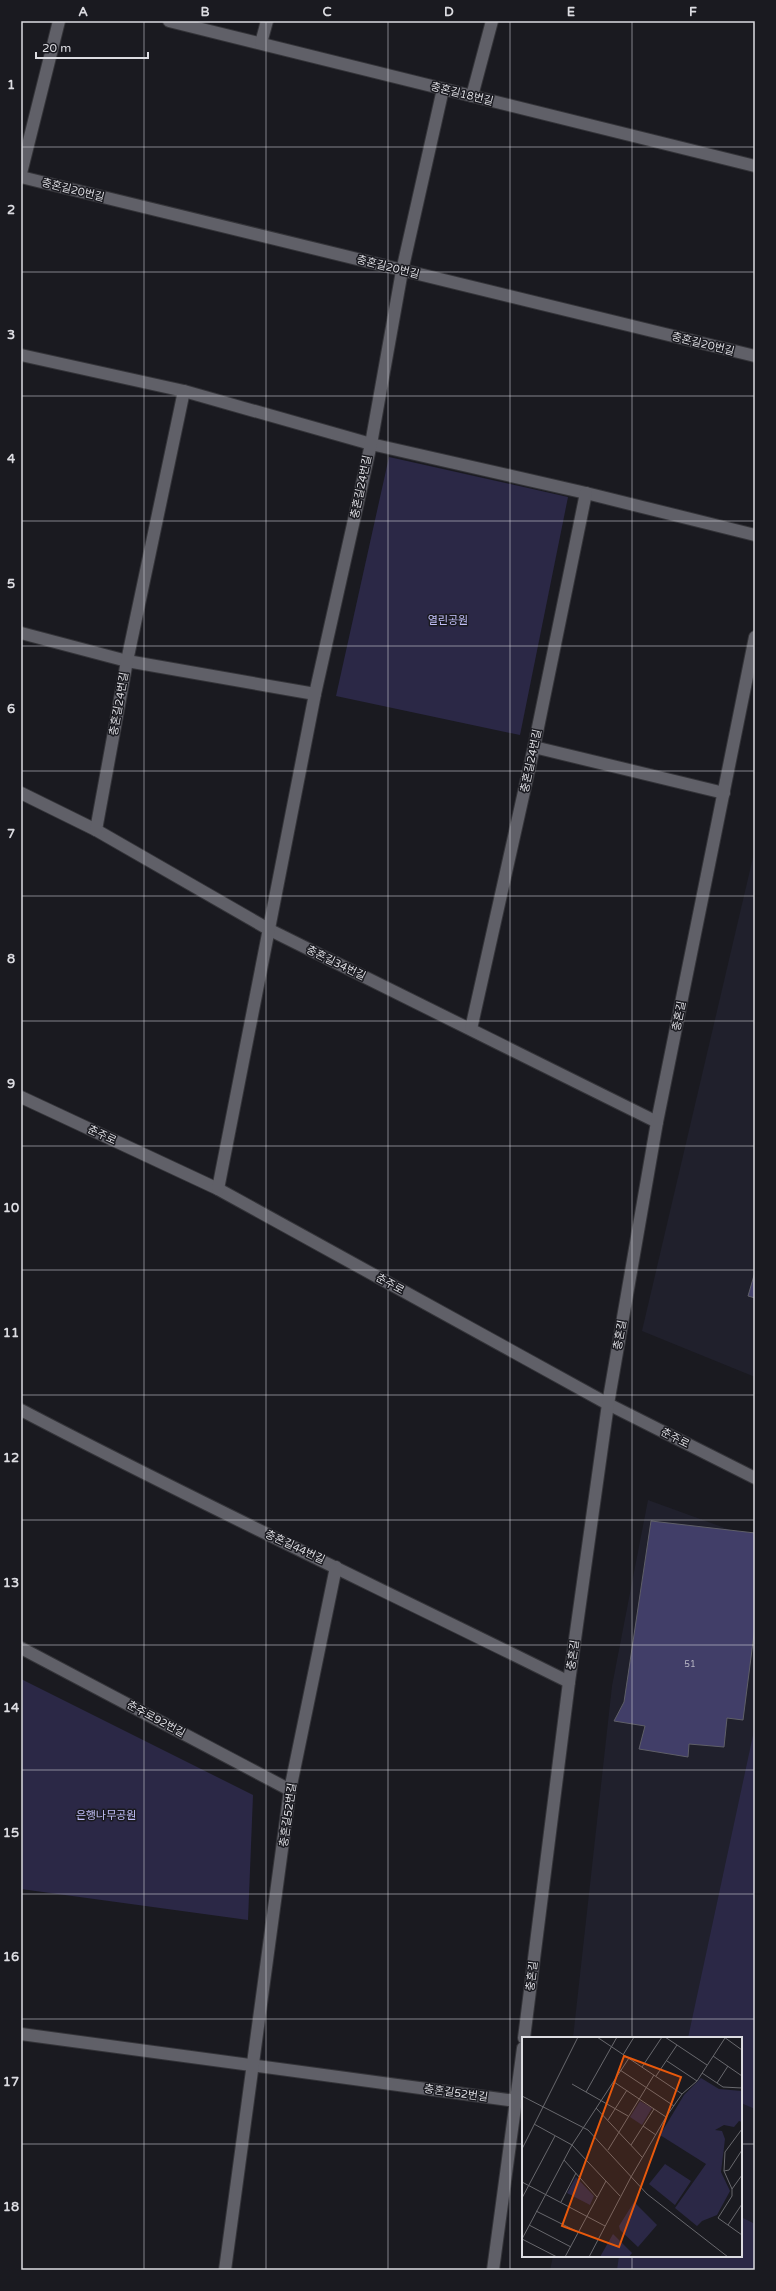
<svg xmlns="http://www.w3.org/2000/svg" width="776" height="2291" font-family="'Varela Round','Noto Sans KR',sans-serif">
	<style>
		.built { fill: #20202c }
		.green { fill: #2b2846 }
		.building { fill: #413e68; stroke: #5f5f68 }
		.lines { fill: none; stroke-linecap: round; stroke-linejoin: round }
		.minor-casing { stroke: #343439; stroke-width: 14 }
		.minor { stroke: #606068; stroke-width: 12 }
		.grid { fill: none; stroke: #dcdce1; stroke-width: 1; stroke-opacity: 0.55 }
		.labels { text-anchor: middle; dominant-baseline: central; stroke-width: 3; stroke-linejoin: round; paint-order: stroke }
		.number-label { font-size: 9px; fill: #b5b4c3 }
		.street-label { font-size: 11px; fill: #dcdce1; stroke: #1a1a20 }
		.park-label { font-size: 11px; fill: #c3c1fa; stroke: #1a1a20 }
		.inset-road { fill: none; stroke: #68686d; stroke-width: 1 }
		.view { fill: #e8590c; fill-opacity: 0.15; stroke: #e8590c; stroke-width: 2 }
		.inset-edge { fill: none; stroke: #dcdce1; stroke-width: 2 }
		.neatline { fill: none; stroke: #dcdce1; stroke-width: 1.5 }
		.grid-label { font-size: 13px; text-anchor: middle; font-weight: bold; fill: #dcdce1 }
	</style>
	<rect width="100%" height="100%" fill="#1a1a20"/>
	<g class="built">
		<path d="M755 849V1377L642 1331Z"/>
		<path d="M648 1500 755 1539V2270H550L553 2256H741V2038H573L612 1686Z"/>
	</g>
	<g class="green">
		<path d="M389 457 568 497 520 735 336 696Z"/>
		<path d="M21 1679 253 1795 248 1920 21 1889Z"/>
		<path d="M755 1726V2109L741 2103V2038H688Z"/>
		<path d="M741 2217 755 2224V2270H617L619 2256H741Z"/>
	</g>
	<g class="building">
		<path d="M755 1272V1298L748 1296Z"/>
		<path d="M651 1521 755 1533V1626L743 1720 727 1718 724 1747 689 1744 688 1757 639 1749 645 1726 614 1721 624 1702Z"/>
	</g>
	<g class="lines">
		<g class="minor-casing">
			<g id="minor">
				<path d="M169 21 755 166"/>
				<path d="M261 43 267 21"/>
				<path d="M472 96 492 21"/>
				<path d="M21 173 59 21"/>
				<path d="M21 177 755 356"/>
				<path d="M21 355 184 391 371 444 586 493 755 535"/>
				<path d="M21 633 127 661 315 694"/>
				<path d="M534 747 724 793"/>
				<path d="M21 793 96 830 270 930 657 1122"/>
				<path d="M96 830 127 661 184 391"/>
				<path d="M471 1029 534 747 586 493"/>
				<path d="M21 1097 218 1189 608 1404 755 1478"/>
				<path d="M218 1189 315 694 371 444 402 271 443 89"/>
				<path d="M21 1410C202 1505 386 1591 569 1682"/>
				<path d="M21 1648 290 1790"/>
				<path d="M21 2034 516 2101"/>
				<path d="M524 2038 569 1682 608 1404 657 1122 755 637"/>
				<path d="M225 2270 290 1790 336 1567"/>
				<path d="M493 2270 523 2048"/>
			</g>
		</g>
		<use href="#minor" class="minor"/>
	</g>
	<path class="grid" d="M144 21V2270M266 21V2270M388 21V2270M510 21V2270M632 21V2038M21 147H755M21 272H755M21 396H755M21 521H755M21 646H755M21 771H755M21 896H755M21 1021H755M21 1146H755M21 1270H755M21 1395H755M21 1520H755M21 1645H755M21 1770H755M21 1894H755M21 2019H755M21 2144H523M741 2144H755M632 2256V2270"/>
	<g class="labels">
		<g class="number-label">
			<text x="690" y="1664">51</text>
		</g>
		<g class="street-label">
			<text transform="translate(462 94) rotate(14)">충혼길18번길</text>
			<text transform="translate(73 190) rotate(14)">충혼길20번길</text>
			<text transform="translate(388 267) rotate(14)">충혼길20번길</text>
			<text transform="translate(703 344) rotate(14)">충혼길20번길</text>
			<text transform="translate(361 487) rotate(-78)">충혼길24번길</text>
			<text transform="translate(119 704) rotate(-80)">충혼길24번길</text>
			<text transform="translate(531 761) rotate(-78)">충혼길24번길</text>
			<text transform="translate(336 963) rotate(26)">충혼길34번길</text>
			<text transform="translate(679 1016) rotate(-79)">충혼길</text>
			<text transform="translate(102 1135) rotate(25)">춘주로</text>
			<text transform="translate(390 1284) rotate(29)">춘주로</text>
			<text transform="translate(620 1335) rotate(-80)">충혼길</text>
			<text transform="translate(675 1438) rotate(27)">춘주로</text>
			<text transform="translate(295 1547) rotate(25)">충혼길44번길</text>
			<text transform="translate(573 1655) rotate(-82)">충혼길</text>
			<text transform="translate(156 1719) rotate(28)">춘주로92번길</text>
			<text transform="translate(288 1815) rotate(-82)">충혼길52번길</text>
			<text transform="translate(532 1976) rotate(-83)">충혼길</text>
			<text transform="translate(456 2093) rotate(8)">충혼길52번길</text>
		</g>
		<g class="park-label">
			<text x="448" y="620">열린공원</text>
			<text x="106" y="1815">은행나무공원</text>
		</g>
	</g>
	<g transform="translate(522 2037)">
		<rect width="220" height="220" fill="#1a1a20"/>
		<path d="M179 41 197 52 220 54V85L217 84 212 90 202 88 193 93 200 94 203 102 199 135 208 154 195 178 180 184 175 189 153 171 184 127 138 98 162 58ZM118 64 130 71 120 88 108 80ZM143 127 169 144 153 168 127 147ZM54 140 72 159 68 168 45 156ZM112 165 135 188 116 210 98 193 97 189ZM91 197 110 216 107 220H78Z" fill="#2b2846"/>
		<path class="inset-road" d="M75 0 160 57M143 0 185 28M202 0 220 13M101 18 112 0M191 19 220 39M145 24 175 44M120 30 140 0M98 33 152 69M180 36 201 50 220 51M134 39 155 8M92 45 144 80M195 46 206 29M50 47 106 79M64 55 95 0M0 59 66 93 125 157 206 220M74 71 120 120M86 83 105 53M12 87 50 108 98 159M121 89 134 98M220 92 203 115 202 134 210 152V159L196 181 220 198M109 108 132 72M0 112 56 0M86 113 132 38M42 123 75 160M202 134 207 133 220 113M0 145 83 189M210 152 220 138M0 161 33 99M39 165 54 136M14 174 56 195M7 188 49 210M206 188 220 167M35 220 0 202 50 108 107 21M43 220 84 144M67 220 109 140 144 80 160 57 175 44 203 1"/>
		<path class="view" d="M102 19 159 40 97 210 40 189Z"/>
		<rect width="220" height="220" class="inset-edge"/>
	</g>
	<rect width="776" height="2291" fill="none" stroke="#1a1a20" stroke-width="44"/>
	<path d="M36 52v6h112v-6" fill="none" stroke="#dcdce1" stroke-width="2"/>
	<text x="42" y="52" font-size="12" fill="#dcdce1" stroke="#1a1a20" stroke-width="3" paint-order="stroke">20 m</text>
	<rect x="22" y="22" width="732" height="2247" class="neatline"/>
	<g class="grid-label">
		<text x="83" y="16">A</text>
		<text x="205" y="16">B</text>
		<text x="327" y="16">C</text>
		<text x="449" y="16">D</text>
		<text x="571" y="16">E</text>
		<text x="693" y="16">F</text>
		<text x="11" y="89">1</text>
		<text x="11" y="214">2</text>
		<text x="11" y="339">3</text>
		<text x="11" y="463">4</text>
		<text x="11" y="588">5</text>
		<text x="11" y="713">6</text>
		<text x="11" y="838">7</text>
		<text x="11" y="963">8</text>
		<text x="11" y="1088">9</text>
		<text x="11" y="1212">10</text>
		<text x="11" y="1337">11</text>
		<text x="11" y="1462">12</text>
		<text x="11" y="1587">13</text>
		<text x="11" y="1712">14</text>
		<text x="11" y="1837">15</text>
		<text x="11" y="1961">16</text>
		<text x="11" y="2086">17</text>
		<text x="11" y="2211">18</text>
	</g>
</svg>
